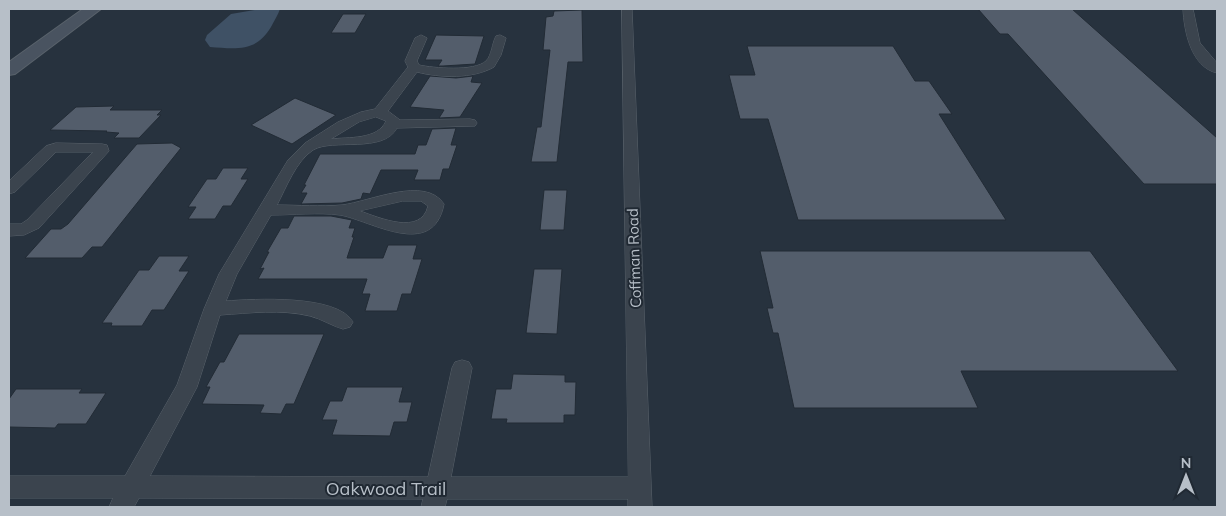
<svg xmlns="http://www.w3.org/2000/svg" width="1226" height="516" font-family="Mulish,sans-serif">
	<style>
		.water { fill: #3f5165 }
		.building { fill: #535d6b; stroke: #222b35 }
		.lines { fill: none; stroke-linecap: round; stroke-linejoin: round }
		.street-casing { stroke: #59626b; stroke-width: 1 }
		.secondary-casing { stroke: #59626b; stroke-width: 2 }
		.street { fill: #3b444e; fill-rule: evenodd }
		.secondary { fill: #495360; fill-rule: evenodd }
		.labels { text-anchor: middle; dominant-baseline: central; stroke-width: 4; stroke-linejoin: round; paint-order: stroke }
		.street-label { font-size: 15px; fill: #b7bfc8; stroke: #202933 }
		.near-street-label { font-size: 18px; fill: #b7bfc8; stroke: #202933 }
	</style>
	<rect width="100%" height="100%" fill="#27323e"/>
	<path class="water" d="M261 9H280C278 15 274 21 271 27 256 52 237 49 210 47L205 40 207 35 231 14Z"/>
	<g class="building">
		<path d="M978 9H1072L1217 138V184H1144L1008 34H1000Z"/>
		<path d="M582 10 583 62H568L557 162H531L537 127H541L550 50H543L546 17 553 16 554 11Z"/>
		<path d="M343 14H366L355 33H331Z"/>
		<path d="M436 35 484 36 475 64 443 66H438L442 60H425Z"/>
		<path d="M747 46H893L915 81H929L952 114H939L1006 220H798L768 119H740L729 75H755Z"/>
		<path d="M430 76 456 78 473 76 471 82 482 83 460 117 439 118 444 110 410 107Z"/>
		<path d="M295 98 336 115 292 144 251 125Z"/>
		<path d="M114 106 110 110H162L157 115H161L139 138H114L119 133 106 132 107 131 50 130 76 107Z"/>
		<path d="M456 128 451 145H457L449 169H443L440 180H414L418 170H381L370 194 363 193 361 199 342 203 301 204 307 193H301L306 185H304L320 154H415L418 145H426L432 129Z"/>
		<path d="M172 143 181 148 102 247H92L82 258H25L51 229H61L68 224 137 144Z"/>
		<path d="M223 168H248L241 179H248L231 206H223L215 219H188L196 207H188L207 179H216Z"/>
		<path d="M544 190H567L564 230H540Z"/>
		<path d="M294 216H331L352 220 349 228H355L352 237H354L347 258H383L388 245H417L413 259H422L411 294H402L397 311H365L370 294H362L367 279H258L264 268 260 269 269 252H267L281 228H288Z"/>
		<path d="M760 251H1090L1178 371H961L978 408H794L778 333H773L767 308H773Z"/>
		<path d="M159 256H189L179 271H189L164 310H152L142 326H111L112 323H102L139 270H149Z"/>
		<path d="M534 269H562L557 334 526 333Z"/>
		<path d="M239 334H324L294 404H286L281 414 260 413 264 405 202 404 210 387H206L220 362H224Z"/>
		<path d="M513 374 565 375V382H576L575 415H564V423H506L507 419H491L496 389H511Z"/>
		<path d="M347 387H403L399 402H412L407 422H394L390 436 332 435 337 420H322L330 401H342Z"/>
		<path d="M16 389H82L79 393H106L86 424H58L55 428 9 427V399Z"/>
	</g>
	<g class="lines">
		<g class="street-casing">
			<g id="street">
				<path d="M622 9H632L652 507H628V499H447L445 507H421L423 499 139 498 134 507H109L113 498H9V476H125L177 385 204 309 219 274 288 160 305 143 338 122 361 112 375 109 408 67 405 61 415 38 421 35 427 38 417 61 419 65C433 68 474 72 486 61 492 55 492 43 496 36L500 35 506 38 501 55 494 67C473 79 440 78 417 72L388 111 400 120 470 119 475 120 477 123 475 126 397 128C383 154 333 138 313 150 296 161 286 188 277 205 298 205 321 207 342 205 369 202 425 175 444 204 433 261 370 220 340 215 318 212 293 215 271 215L237 274 226 301C254 299 337 294 353 322L350 327 343 329C332 326 322 319 310 316 281 309 250 313 220 315L197 387 150 476 428 477 452 368 455 362 462 360 469 362 472 368 451 477H628ZM376 117 386 121C378 140 348 137 331 139L359 122ZM403 201H421L428 206C421 236 380 218 360 211Z"/>
				<path d="M1183 9H1193L1200 43 1217 63V73C1191 67 1184 31 1183 9Z"/>
				<path d="M56 143 102 144 107 145 109 151 39 228 24 235 9 236V224H21L27 220 93 152H56L15 192 9 194V181L46 146Z"/>
			</g>
		</g>
		<g class="secondary-casing">
			<path id="secondary" d="M83 9H101L15 74 9 75V62Z"/>
		</g>
		<use href="#street" class="street"/>
		<use href="#secondary" class="secondary"/>
	</g>
	<g class="labels">
		<g class="street-label">
			<text transform="translate(634 258) rotate(-92)">Coffman Road</text>
		</g>
		<g class="near-street-label">
			<text x="386" y="488">Oakwood Trail</text>
		</g>
	</g>
	<rect width="1226" height="516" fill="none" stroke="#b7bfc8" stroke-width="20"/>
	<g transform="translate(1186 476)" stroke="#202933" stroke-width="4" paint-order="stroke">
	<path d="M0-4L9 19L0 12L-9 19Z" fill="#b7bfc8"/>
	<text y="-8" font-size="14" font-weight="bold" text-anchor="middle" fill="#b7bfc8">N</text>
	</g>
</svg>
